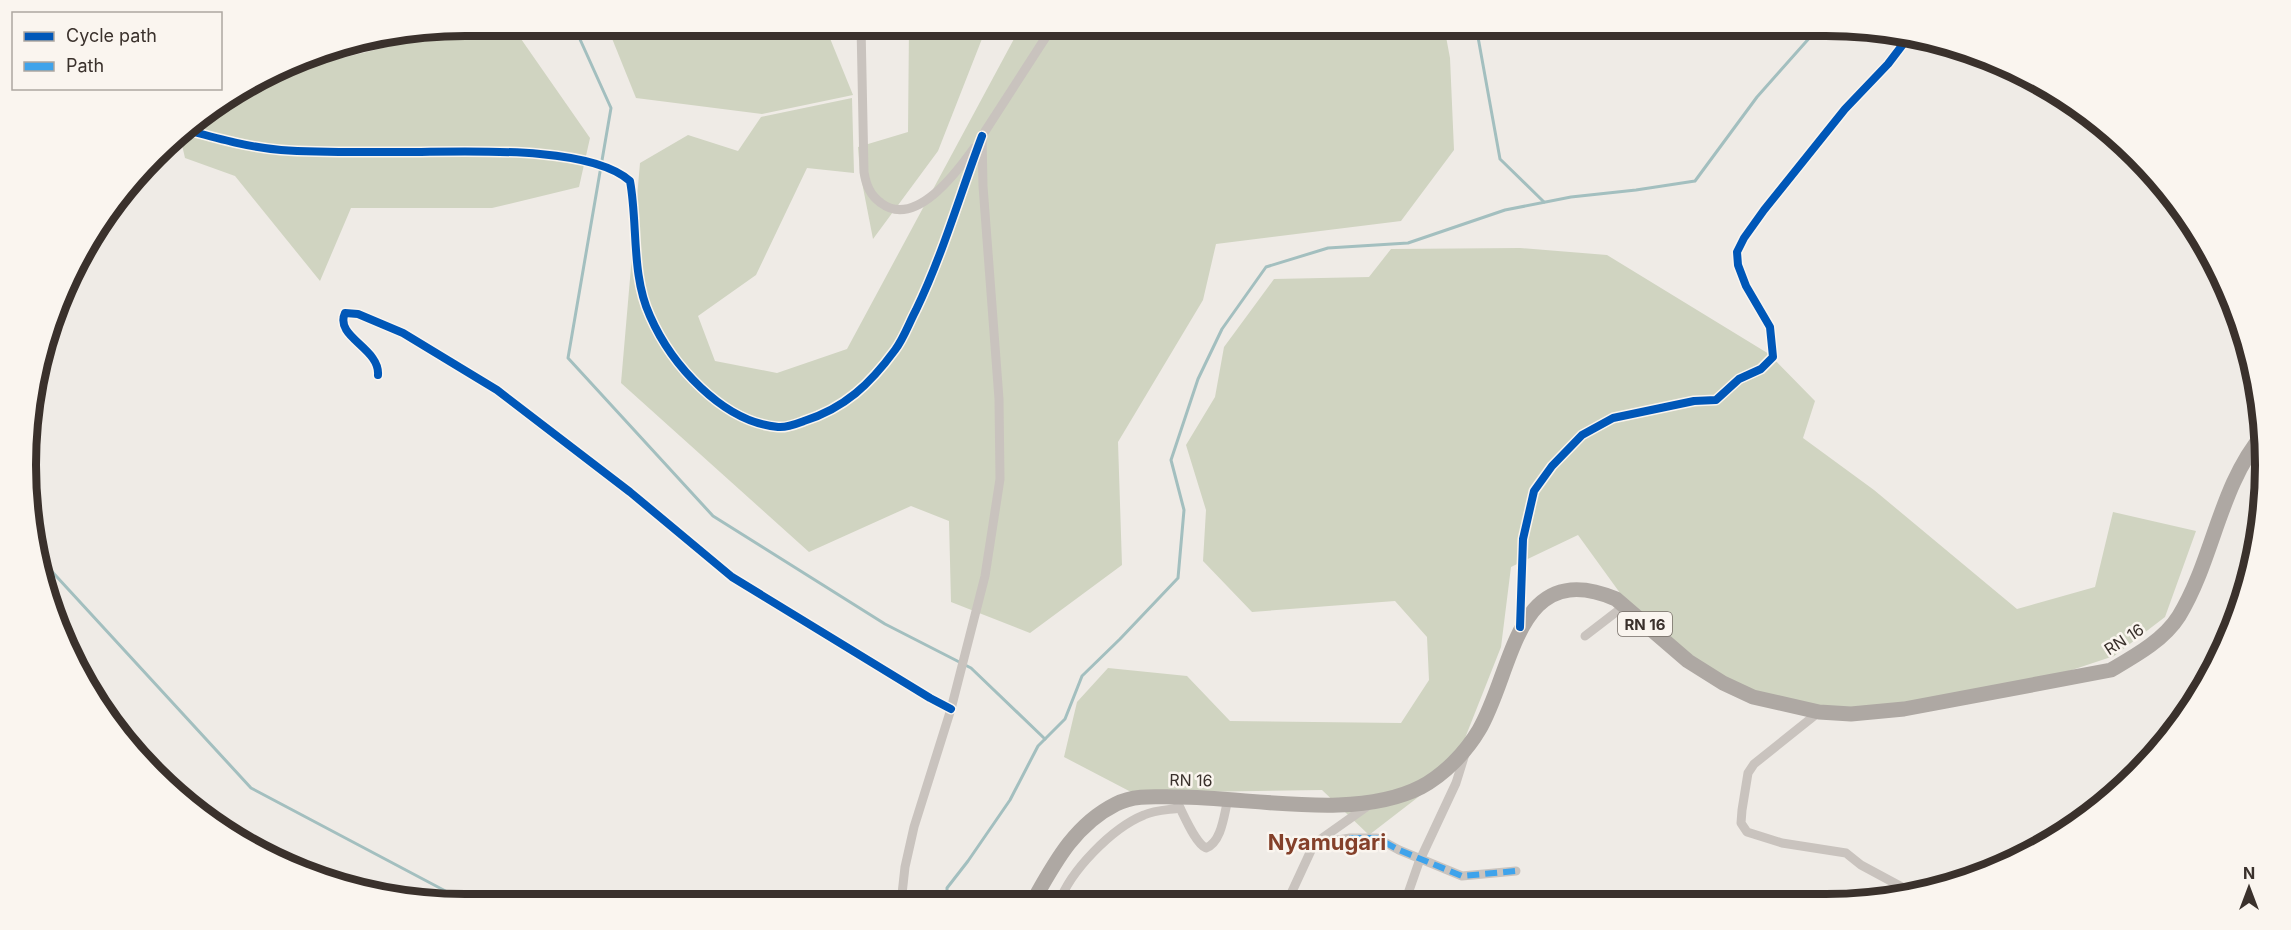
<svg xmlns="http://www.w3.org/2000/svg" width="2291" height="930" font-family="Inter,sans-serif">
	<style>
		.green { fill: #d0d4c1 }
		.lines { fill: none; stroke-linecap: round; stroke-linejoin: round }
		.stream { stroke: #a3bfbf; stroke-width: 3 }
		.minor { stroke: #c9c3be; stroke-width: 9 }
		.primary { stroke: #aea8a3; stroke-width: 15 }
		.quiet { stroke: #3fa3eb; stroke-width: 6; stroke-dasharray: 12 6; stroke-linecap: butt }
		.cycleway-casing { stroke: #faf5ef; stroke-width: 11 }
		.cycleway { stroke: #0057b8; stroke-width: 8 }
		.labels { text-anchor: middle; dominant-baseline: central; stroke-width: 5; stroke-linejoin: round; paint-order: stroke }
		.shield { fill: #faf5ef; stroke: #746c66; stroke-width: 1.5 }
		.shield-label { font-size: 15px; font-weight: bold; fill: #3a312c }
		.street-label { font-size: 16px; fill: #3a312c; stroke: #faf5ef }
		.district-label { font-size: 22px; font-weight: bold; fill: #84402a; stroke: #faf5ef }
		.rim { fill: none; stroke: #3a312c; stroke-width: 8 }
	</style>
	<rect width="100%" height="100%" fill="#efebe6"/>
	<g class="green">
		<path d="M472 26H512L590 138 579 187 492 208H351L320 281 235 176 185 158 179 132 246 84 292 63 330 61Z"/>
		<path d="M607 26H825L853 95 762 114 636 98Z"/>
		<path d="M909 26H987L938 151 873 239 860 172 858 147 908 132Z"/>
		<path d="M1021 26H1444L1450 58 1454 150 1401 221 1216 244 1203 300 1118 442 1122 565 1030 633 951 602 949 521 911 506 809 552 621 383 640 163 688 135 738 151 761 117 852 98 854 173 807 168 756 275 698 316 715 361 777 373 847 349Z"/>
		<path d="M1520 248 1607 255 1769 354 1815 401 1803 438 1874 490 2017 609 2095 587 2113 512 2196 531 2165 617 2114 656 1991 697 1843 716 1732 695 1654 640 1578 535 1511 567 1501 647 1452 771 1369 835 1322 790 1133 793 1064 757 1077 702 1108 668 1187 676 1230 721 1401 723 1429 680 1427 637 1395 601 1252 612 1203 561 1206 510 1186 445 1215 397 1224 347 1274 279 1369 277 1391 249Z"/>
	</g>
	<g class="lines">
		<g class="stream">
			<path d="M574 26 611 108 568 358 713 516 885 624 971 668 1045 739"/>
			<path d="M1476 26 1500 159 1544 202"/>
			<path d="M34 552 251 788 470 904"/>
			<path d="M947 903V888L968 861 1010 800 1038 746 1065 719 1082 676 1120 639 1178 578 1184 510 1171 460 1198 379 1222 329 1266 267 1328 248 1408 243 1505 210 1571 197 1636 190 1695 181 1757 97 1820 26"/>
		</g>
		<g class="minor">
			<path d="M861 26 864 172C866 185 870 195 881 203 915 229 957 172 974 148"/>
			<path d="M183 129C216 138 247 147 281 150 322 153 363 152 404 152 459 152 589 144 630 181 638 224 631 275 650 316 671 364 722 422 778 427 787 428 796 424 804 421 845 408 870 384 895 350 904 338 909 323 916 310 943 254 960 194 982 136"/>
			<path d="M378 375C380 348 334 337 345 313L358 314 403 333 497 390 630 492 732 577 930 698 951 709"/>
			<path d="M1520 627 1523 539 1534 491 1552 466 1582 435 1613 418 1694 401 1716 400 1739 379 1761 369 1773 357 1770 327 1746 286 1738 265 1737 252 1744 238 1764 210 1845 109 1888 64 1907 39"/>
			<path d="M1585 636 1624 606"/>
			<path d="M1819 712 1754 764 1748 773 1742 810 1741 823 1747 832 1782 843 1846 853 1861 865 1913 893"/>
			<path d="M1178 804C1184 815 1195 843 1206 848 1222 842 1224 814 1228 799"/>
			<path d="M1314 844 1350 838H1377L1399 850 1462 876 1516 871"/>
			<path d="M1289 898 1314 844 1369 805"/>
			<path d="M1405 902 1419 862 1456 783 1465 754"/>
			<path d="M901 903 905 867 914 827 951 709 985 576 1000 479 999 399 983 186 982 136 1053 26"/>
			<path d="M1059 903C1070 871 1112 828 1144 815 1155 810 1168 810 1180 808"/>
		</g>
		<path class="primary" d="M1032 903C1054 864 1074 825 1116 804 1135 794 1158 797 1178 797 1251 797 1355 821 1421 787 1444 775 1466 752 1479 730 1514 671 1515 556 1616 599L1688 661 1723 683 1753 697 1819 712 1851 714 1904 709 2111 670C2135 656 2164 640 2179 616 2214 558 2219 486 2264 433"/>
		<path class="quiet" d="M1314 844 1350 838H1377L1399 850 1462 876 1516 871"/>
		<g class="cycleway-casing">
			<g id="cycleway">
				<path d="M183 129C216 138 247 147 281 150 322 153 363 152 404 152 459 152 589 144 630 181 638 224 631 275 650 316 671 364 722 422 778 427 787 428 796 424 804 421 845 408 870 384 895 350 904 338 909 323 916 310 943 254 960 194 982 136"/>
				<path d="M378 375C380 348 334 337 345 313L358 314 403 333 497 390 630 492 732 577 930 698 951 709"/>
				<path d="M1520 627 1523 539 1534 491 1552 466 1582 435 1613 418 1694 401 1716 400 1739 379 1761 369 1773 357 1770 327 1746 286 1738 265 1737 252 1744 238 1764 210 1845 109 1888 64 1907 39"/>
			</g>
		</g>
		<use href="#cycleway" class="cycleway"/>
	</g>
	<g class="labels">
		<rect class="shield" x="1618" y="612" width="54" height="24" rx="4.5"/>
		<g class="shield-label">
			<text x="1645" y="624">RN 16</text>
		</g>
		<g class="street-label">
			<text transform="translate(2124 639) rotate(-33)">RN 16</text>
			<text transform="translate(1191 780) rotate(1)">RN 16</text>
		</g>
		<g class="district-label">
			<text x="1327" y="842">Nyamugari</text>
		</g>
	</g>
	<path d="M0 0H2291V930H0ZM465 36H1826A429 429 0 0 1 2255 465V465A429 429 0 0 1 1826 894H465A429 429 0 0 1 36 465V465A429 429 0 0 1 465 36Z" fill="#faf5ef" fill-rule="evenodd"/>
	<path class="rim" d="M465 36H1826A429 429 0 0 1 2255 465V465A429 429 0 0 1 1826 894H465A429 429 0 0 1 36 465V465A429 429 0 0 1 465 36Z"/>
	<rect x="12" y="12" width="210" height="78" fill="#faf5ef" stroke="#ada7a1" stroke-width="1.5"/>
	<rect x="24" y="32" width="30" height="9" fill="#0057b8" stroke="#ada7a1" stroke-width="1.5"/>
	<text x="66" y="42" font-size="18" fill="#3a312c">Cycle path</text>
	<rect x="24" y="62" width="30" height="9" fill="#3fa3eb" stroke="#ada7a1" stroke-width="1.5"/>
	<text x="66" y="72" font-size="18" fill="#3a312c">Path</text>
	<g transform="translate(2249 888)" stroke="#faf5ef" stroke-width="4.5" paint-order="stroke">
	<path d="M0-4.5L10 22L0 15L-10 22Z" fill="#3a312c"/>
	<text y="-9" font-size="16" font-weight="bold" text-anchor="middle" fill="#3a312c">N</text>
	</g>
</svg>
